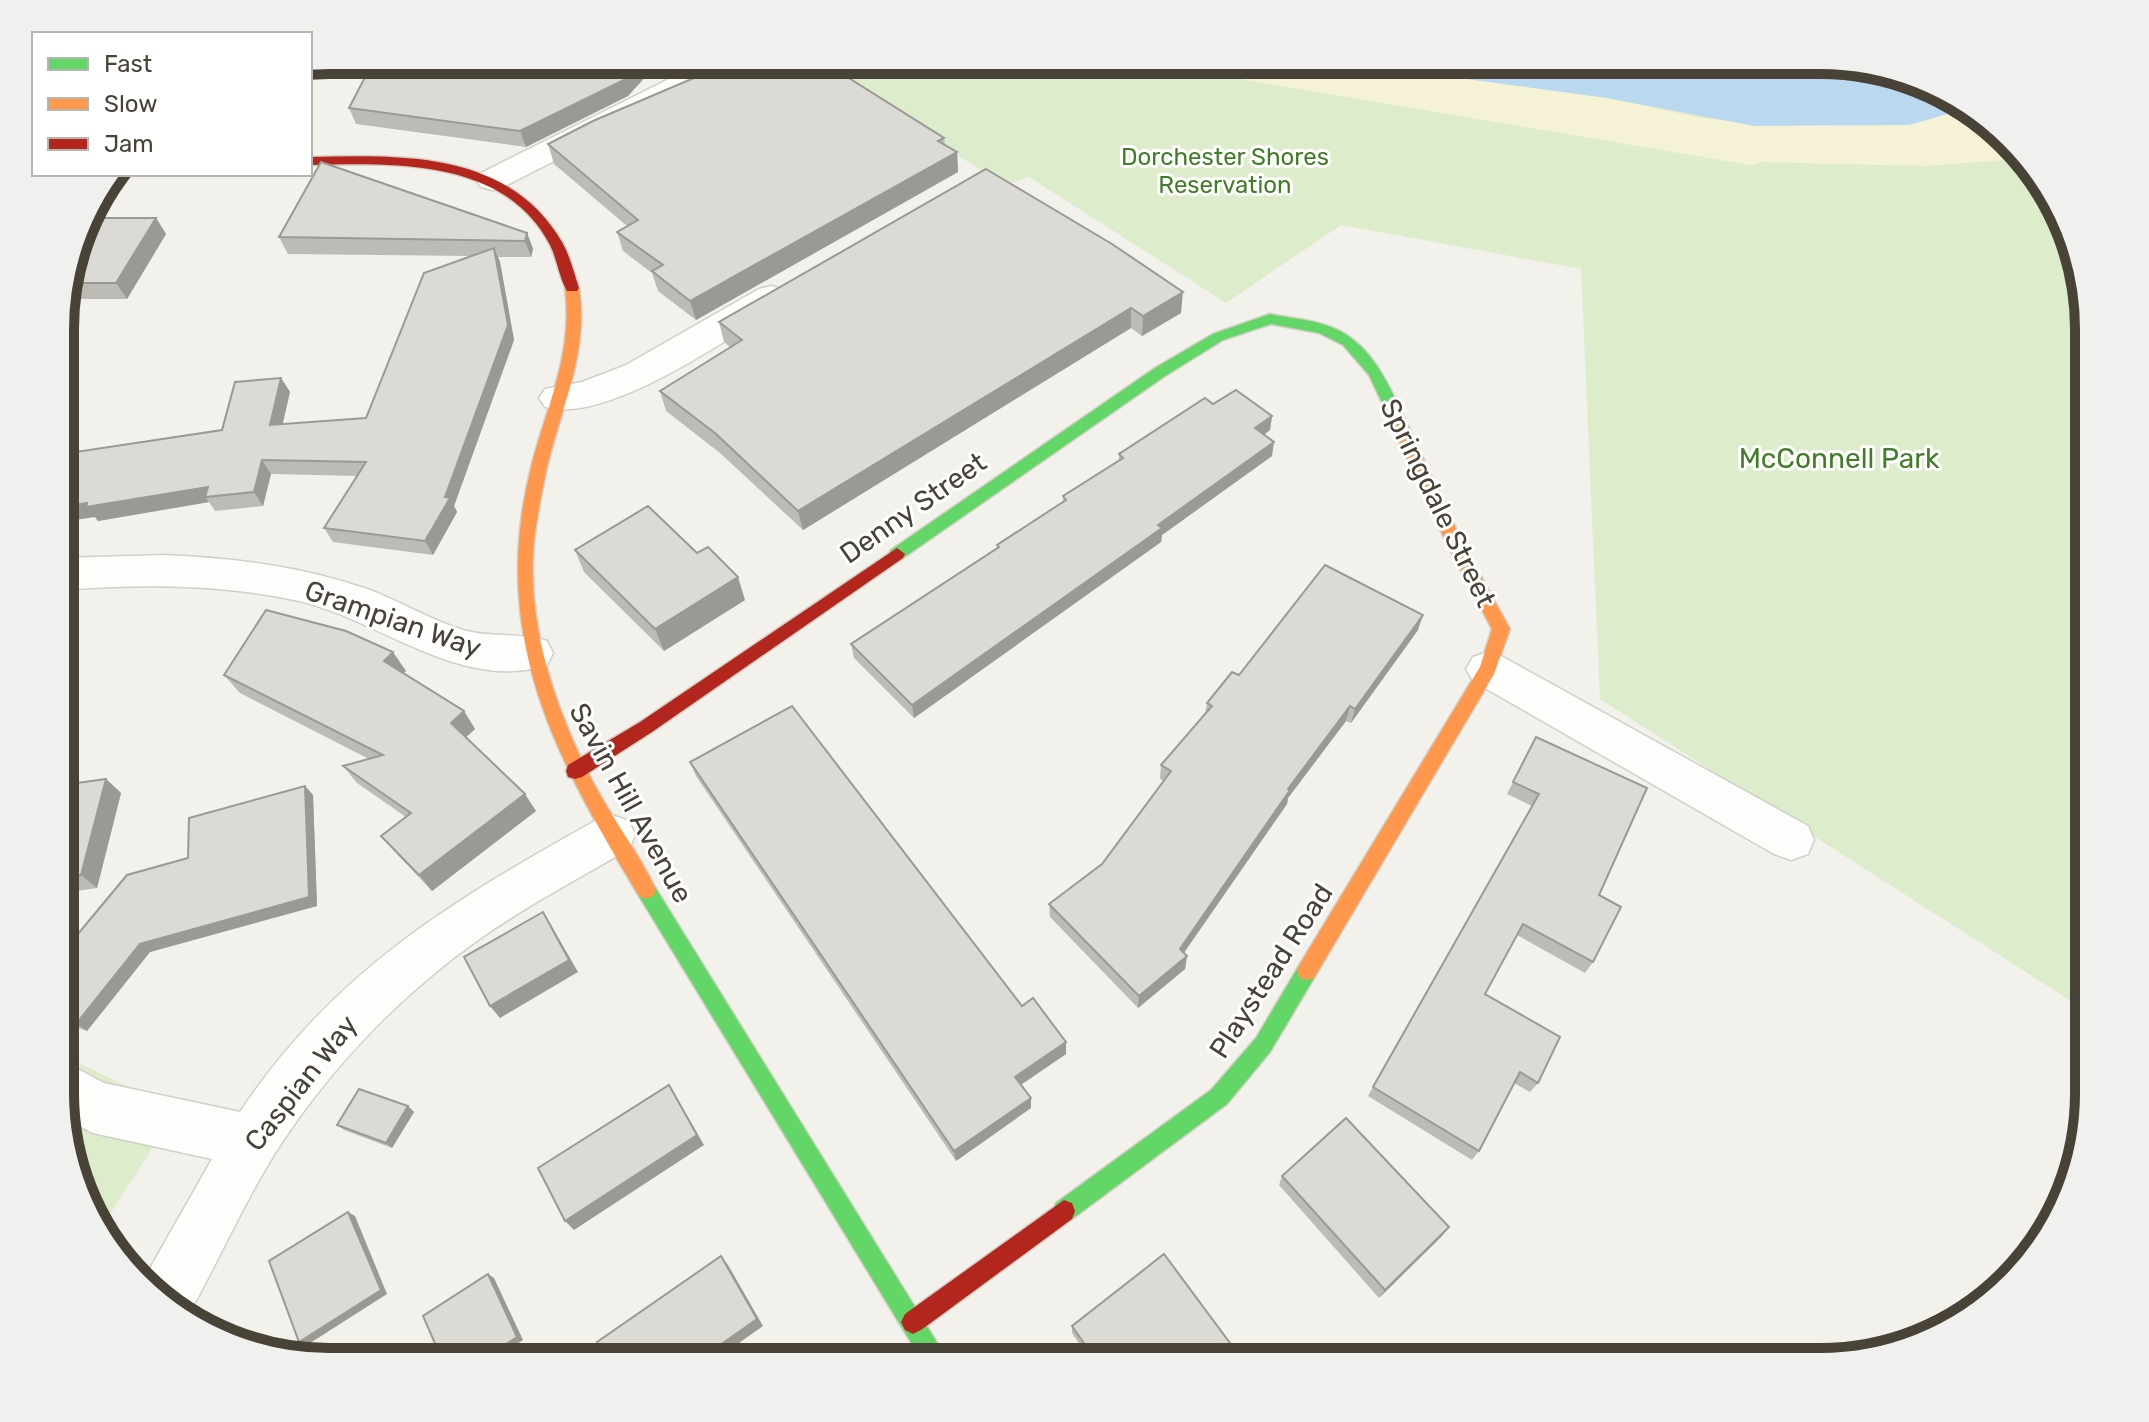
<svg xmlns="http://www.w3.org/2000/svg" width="2149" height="1422" font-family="Rubik,sans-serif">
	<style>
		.green { fill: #ddedcb }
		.sand { fill: #f6f2d5 }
		.water { fill: #bbd8f1 }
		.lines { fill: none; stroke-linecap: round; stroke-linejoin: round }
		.street-casing { stroke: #d0cfc9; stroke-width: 3 }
		.fast-casing { stroke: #d2cfc3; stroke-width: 3 }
		.slow-casing { stroke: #d2cfc3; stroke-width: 3 }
		.jam-casing { stroke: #d2cfc3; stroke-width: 3 }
		.street { fill: #fdfdfc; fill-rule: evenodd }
		.fast { fill: #63d668; fill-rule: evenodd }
		.slow { fill: #ff974d; fill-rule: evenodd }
		.jam { fill: #b3261e; fill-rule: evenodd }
		.wall { fill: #bdbbb6 }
		.shaded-wall { fill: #9a9994 }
		.building { fill: #dcdad4; stroke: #9a9994; stroke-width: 2 }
		.labels { text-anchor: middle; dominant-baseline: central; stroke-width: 6; stroke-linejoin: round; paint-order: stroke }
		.far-park-label { font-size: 24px; fill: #417e27; stroke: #fff }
		.park-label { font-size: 28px; fill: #417e27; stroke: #fff }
		.street-label { font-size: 28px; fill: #494337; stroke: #fff }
		.rim { fill: none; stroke: #494337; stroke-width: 10 }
	</style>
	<rect width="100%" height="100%" fill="#f2f1ec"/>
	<g class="green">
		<path d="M805 60H1324L1501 85 1821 60 1906 74 1970 106 2053 195 2088 312V1012L1600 699 1581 269 1341 225 1226 303 1029 177 1005 185Z"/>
		<path d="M62 1055 177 1110 99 1231 62 1128Z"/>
	</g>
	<path class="sand" d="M1128 60H1324L1607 98 1707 119 1909 125 1972 107 2020 159 1925 166 1762 162 1750 165Z"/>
	<path class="water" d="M1324 60H1821L1906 74 1972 107 1909 125 1754 126 1607 98Z"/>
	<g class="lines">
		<g class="street-casing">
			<g id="street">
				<path d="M707 60H745L740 66 503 187 492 190 481 187 476 180 481 173Z"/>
				<path d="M771 286 783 289 788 297 783 305C729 337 607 425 545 407L539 398 545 389 582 382 626 365 759 289Z"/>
				<path d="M163 555C233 558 301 566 367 589 400 601 430 620 463 630 491 638 520 632 547 641L553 653 547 665C462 693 378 619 299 601 221 584 141 584 62 590V558Z"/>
				<path d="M1488 652 1503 657 1808 826 1814 840 1808 854 1791 860 1774 854 1473 681 1466 669 1473 657Z"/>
				<path d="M612 815 629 821 635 835 629 849C578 879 526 906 478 940 401 995 333 1065 281 1144 249 1193 225 1247 197 1299L185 1319 179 1316 144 1279 212 1159 93 1133 62 1117V1061L104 1083 240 1112C334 971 452 901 595 821Z"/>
			</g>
		</g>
		<g class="fast-casing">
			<g id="fast">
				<path d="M1270 314C1288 318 1308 319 1325 325 1372 339 1390 388 1409 428L1406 432H1396L1369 375 1343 345 1319 333 1271 324 1223 340 1165 376 903 558H891L889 554 891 550 1155 368 1213 334Z"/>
				<path d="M646 881 653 884 949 1362H923L639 896 636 890 639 884Z"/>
				<path d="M1307 962 1314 964 1317 971 1314 978 1270 1052 1227 1104 1072 1219 1064 1222 1056 1219 1053 1211 1056 1203 1211 1090 1256 1038 1300 964Z"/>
			</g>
		</g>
		<g class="slow-casing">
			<g id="slow">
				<path d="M572 283 579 288C589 355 560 409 546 472 542 490 539 508 536 526 522 614 554 708 594 784 613 820 639 853 656 890L653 896 646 899 639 896C556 758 490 639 530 472 545 409 574 355 565 288Z"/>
				<path d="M1401 423 1409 428 1464 546 1510 629 1494 674 1314 978 1307 980 1300 978 1297 971 1300 964 1480 667 1492 629 1448 546 1393 428Z"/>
			</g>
		</g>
		<g class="jam-casing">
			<g id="jam">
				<path d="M310 157C403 155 509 151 562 242 570 256 574 273 579 288L577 291H567C559 277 557 259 550 245 505 158 393 163 310 165Z"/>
				<path d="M897 548 905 554 903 558 652 732 582 777 575 779 568 777 566 771 568 765 640 722Z"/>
				<path d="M1064 1200 1072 1203 1075 1211 1072 1219 921 1330 913 1334 905 1330 901 1322 905 1314Z"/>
			</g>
		</g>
		<use href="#street" class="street"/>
		<use href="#fast" class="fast"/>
		<use href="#slow" class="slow"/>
		<use href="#jam" class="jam"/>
	</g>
	<g class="wall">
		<path d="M628 96 526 147 356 124 349 108Z"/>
		<path d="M944 138 945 145 957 152 958 172 696 320 658 291 652 273 623 251 617 232 627 226 554 164 548 144Z"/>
		<path d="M986 169 1181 313 1142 336 1131 328 803 530 720 453 666 411 660 391 730 347 724 342 719 322Z"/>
		<path d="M85 218H156L166 234 127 299H79L67 283 71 276H68Z"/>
		<path d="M527 233 533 249 531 257H498L500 262 514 340 454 506 457 512 433 555 333 542 324 528 357 476 271 474 263 506 215 511 209 502 98 521 95 517 71 453 222 430 281 378 290 392 282 424 366 418 470 256 288 254 279 237Z"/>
		<path d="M1213 404 1272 416 1270 430 1264 435 1272 456 1162 535 1161 542 914 718 854 658 851 644 998 548 997 545 1063 502V496L1119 460V454Z"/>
		<path d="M575 550 697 553 745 600 664 651 584 572Z"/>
		<path d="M1418 630 1351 723 1346 721 1288 798 1287 804 1184 953 1187 956 1185 969 1138 1008 1050 917 1049 904 1102 864 1164 781 1160 779 1161 765 1205 714 1207 703 1239 675Z"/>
		<path d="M406 671 403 673 464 711 475 729 466 737 536 811 432 891 395 852 381 836 406 817 357 783 343 766 369 759 240 693 224 675Z"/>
		<path d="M1536 737 1599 895 1593 962 1585 973 1517 935 1485 994 1538 1083 1530 1092 1514 1083 1479 1151 1472 1160 1368 1096 1532 806 1507 794Z"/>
		<path d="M690 762 1022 1006 1066 1042V1054L1021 1085 1031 1108 956 1161 696 776Z"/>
		<path d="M106 779 121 793 97 888 62 893V785Z"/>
		<path d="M305 786 313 795 317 906 150 952 87 1031 62 1022V953L188 858Z"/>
		<path d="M408 1106 414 1112 392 1148 344 1130 337 1125Z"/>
		<path d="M1282 1176 1442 1236 1379 1298 1279 1185Z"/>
		<path d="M1072 1326 1244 1362H1092L1072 1333Z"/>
	</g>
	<g class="shaded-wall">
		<path d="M642 60H661L628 96 526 147 520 131Z"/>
		<path d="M957 152 958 172 696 320 690 301Z"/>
		<path d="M156 218 166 234 127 299 116 283Z"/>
		<path d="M527 233 533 249 531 257 525 241Z"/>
		<path d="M494 248 500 262 514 340 454 506 457 512 433 555 425 541Z"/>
		<path d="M1183 292 1181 313 1142 336 1143 316Z"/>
		<path d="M1131 308V328L803 530 798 511Z"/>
		<path d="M281 378 290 392 279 440 270 425Z"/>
		<path d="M1272 416 1270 430 1253 442 1255 428Z"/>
		<path d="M62 442 74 456 62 459Z"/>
		<path d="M1274 442 1272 456 1162 535 1161 542 914 718 912 705 1158 525Z"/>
		<path d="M262 460 271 474 263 506 254 492Z"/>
		<path d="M208 487 205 497 209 502 98 521 95 517 62 522V507Z"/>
		<path d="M738 577 745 600 664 651 655 629Z"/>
		<path d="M1423 615 1418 630 1351 723 1355 709Z"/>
		<path d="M393 652 406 671 397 680 384 661Z"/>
		<path d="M1350 706 1346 721 1288 798 1287 804 1178 961 1180 949 1288 789Z"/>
		<path d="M464 711 475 729 462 741 451 723Z"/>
		<path d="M106 779 121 793 97 888 81 875Z"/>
		<path d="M305 786 313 795 317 906 150 952 87 1031 76 1024 140 944Z"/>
		<path d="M525 794 536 811 432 891 419 875Z"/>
		<path d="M543 912 551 925 578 972 500 1018 490 1006Z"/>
		<path d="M1187 956 1185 969 1138 1008 1139 996Z"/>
		<path d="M1066 1042V1054L1016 1088 1015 1077Z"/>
		<path d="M669 1085 704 1145 574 1230 565 1221Z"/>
		<path d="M1031 1098V1108L956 1161 954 1151Z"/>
		<path d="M408 1106 414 1112 392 1148 386 1143Z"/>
		<path d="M348 1212 355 1216 387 1294 307 1345 299 1342Z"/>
		<path d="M1449 1227 1442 1236 1379 1298 1385 1290Z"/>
		<path d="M721 1256 728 1265 763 1326 712 1362H696Z"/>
		<path d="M488 1274 494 1278 523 1340 490 1362H479Z"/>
	</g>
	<g class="building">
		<path d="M374 60H642L624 80 520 131 349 108Z"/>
		<path d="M736 60H820L944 138 938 141 957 152 690 301 652 271 663 265 617 232 638 220 548 144 593 121Z"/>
		<path d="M321 162 527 233 525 241 279 237Z"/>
		<path d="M986 169 1112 244 1183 292 1143 316 1131 308 798 511 715 433 660 391 742 340 719 322Z"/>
		<path d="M85 218H156L116 283H67L82 259 73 260Z"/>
		<path d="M494 248 508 325 445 497 450 498 425 541 324 528 366 462 262 460 254 492 205 497 208 487 86 507 87 503 62 507V454L222 430 235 382 281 378 270 425 366 418 424 273Z"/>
		<path d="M1236 390 1272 416 1255 428 1274 442 1158 525 1162 528 912 705 851 644 999 547 997 545 1066 500 1063 496 1123 458 1119 454 1205 398 1213 404Z"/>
		<path d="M648 506 697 553 708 547 738 577 655 629 575 550Z"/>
		<path d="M1325 565 1423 615 1355 709 1350 706 1288 789 1290 790 1180 949 1187 956 1139 996 1049 904 1102 864 1171 771 1161 765 1212 706 1207 703 1232 672 1239 675Z"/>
		<path d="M266 610 346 631 393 652 384 661 464 711 451 723 525 794 419 875 381 836 411 813 343 766 383 755 224 675Z"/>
		<path d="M792 706 1022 1006 1033 998 1066 1042 1015 1077 1031 1098 954 1151 690 762Z"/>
		<path d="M1536 737 1647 788 1599 895 1621 907 1593 962 1523 924 1485 994 1560 1037 1538 1083 1520 1072 1479 1151 1373 1087 1539 794 1513 782Z"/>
		<path d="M106 779 81 875 62 878V785Z"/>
		<path d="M305 786 309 897 140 944 76 1024 62 1018V953L127 875 188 858 189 818Z"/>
		<path d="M543 912 569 960 490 1006 464 957Z"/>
		<path d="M669 1085 697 1135 565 1221 538 1168Z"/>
		<path d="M359 1089 408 1106 386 1143 337 1125Z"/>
		<path d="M1346 1118 1449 1227 1385 1290 1282 1176Z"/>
		<path d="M348 1212 381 1290 299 1342 269 1261Z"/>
		<path d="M1164 1254 1244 1362H1097L1072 1326Z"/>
		<path d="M721 1256 757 1319 696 1362H608L597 1342Z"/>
		<path d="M488 1274 517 1337 479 1362H443L423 1316Z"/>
	</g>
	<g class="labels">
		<g class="far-park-label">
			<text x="1225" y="157">Dorchester Shores<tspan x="1225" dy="28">Reservation</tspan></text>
		</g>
		<g class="park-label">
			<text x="1839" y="458">McConnell Park</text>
		</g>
		<g class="street-label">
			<text transform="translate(1438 503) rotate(64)">Springdale Street</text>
			<text transform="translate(913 508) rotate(-35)">Denny Street</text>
			<text transform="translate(393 619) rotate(19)">Grampian Way</text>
			<text transform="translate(631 803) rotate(61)">Savin Hill Avenue</text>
			<text transform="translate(1271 971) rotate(-57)">Playstead Road</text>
			<text transform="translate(301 1083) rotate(-52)">Caspian Way</text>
		</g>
	</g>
	<path d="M0 0H2149V1422H0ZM329 74H1820A255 255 0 0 1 2075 329V1093A255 255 0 0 1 1820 1348H329A255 255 0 0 1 74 1093V329A255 255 0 0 1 329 74Z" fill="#f0f0ef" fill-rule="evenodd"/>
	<path class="rim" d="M329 74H1820A255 255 0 0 1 2075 329V1093A255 255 0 0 1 1820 1348H329A255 255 0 0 1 74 1093V329A255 255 0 0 1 329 74Z"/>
	<rect x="32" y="32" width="280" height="144" fill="#ffffff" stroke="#b6b4af" stroke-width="2"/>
	<rect x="48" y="58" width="40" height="12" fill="#63d668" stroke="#b6b4af" stroke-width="2"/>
	<text x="104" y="72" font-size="24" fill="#494337">Fast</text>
	<rect x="48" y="98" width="40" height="12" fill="#ff974d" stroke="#b6b4af" stroke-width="2"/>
	<text x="104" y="112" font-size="24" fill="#494337">Slow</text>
	<rect x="48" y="138" width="40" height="12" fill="#b3261e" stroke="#b6b4af" stroke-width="2"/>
	<text x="104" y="152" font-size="24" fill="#494337">Jam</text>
</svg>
